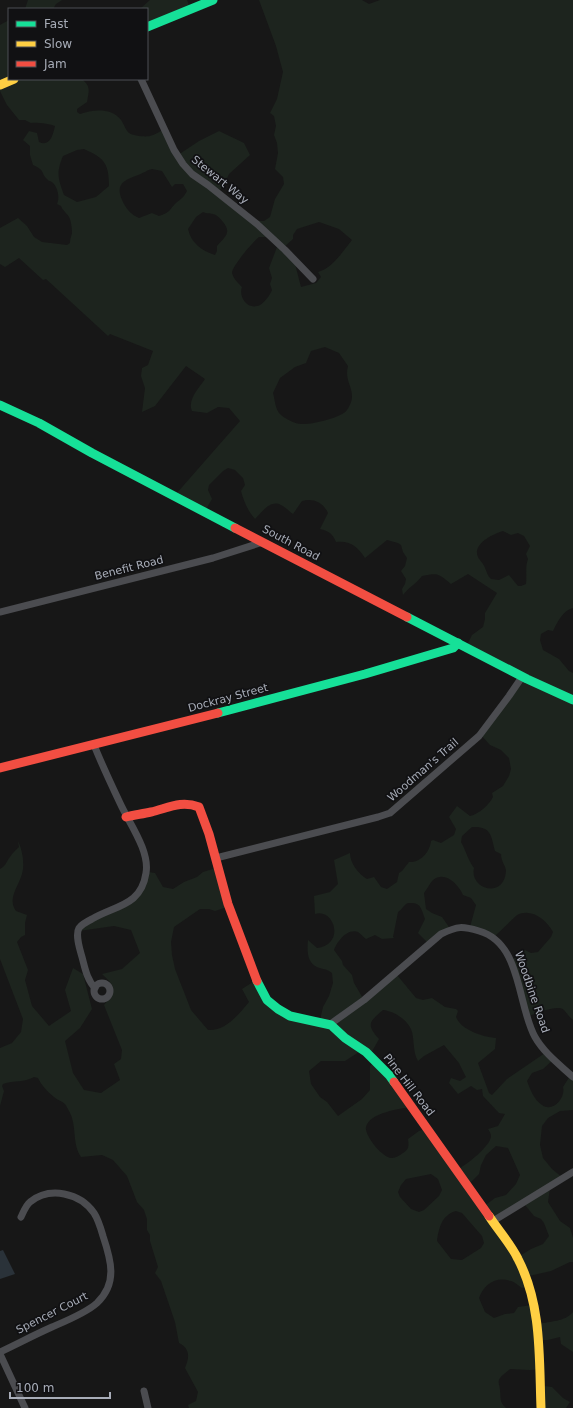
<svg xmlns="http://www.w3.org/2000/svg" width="573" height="1408" font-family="'DejaVu Sans',sans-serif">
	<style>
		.green { fill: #1d241e; fill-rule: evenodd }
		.water { fill: #2a3239 }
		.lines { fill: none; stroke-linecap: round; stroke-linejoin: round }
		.street { stroke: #4b4c50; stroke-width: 7 }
		.fast { stroke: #16e098; stroke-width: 9 }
		.slow { stroke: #ffcf43; stroke-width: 9 }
		.jam { stroke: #f24e42; stroke-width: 9 }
		.labels { text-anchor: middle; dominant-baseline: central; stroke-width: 3.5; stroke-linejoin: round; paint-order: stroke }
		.street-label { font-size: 11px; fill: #a8adb8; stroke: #111113 }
	</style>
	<rect width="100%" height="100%" fill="#171717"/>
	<g class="green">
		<path d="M28 0H62L56 4 53 9H25Z"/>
		<path d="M150 0H187L191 10 147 28V9H140Z"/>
		<path d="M259 0H362L369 4 380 0H573V608C563 610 557 623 553 631L548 630 541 634 540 640 543 650 559 659 569 671 573 673V1020C569 1017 567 1013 564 1010 558 1004 536 1014 529 1016L511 961 525 950 531 953 538 952 551 937 553 932C546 919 531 908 517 915L494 937 470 927 476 905 471 898 463 895C459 885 445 870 433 880 430 883 427 889 424 893L426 909 432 913 442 917 451 930 429 944 418 933 425 919C422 911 421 902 411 903 408 903 407 903 405 905 402 908 401 910 398 912L393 937 394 938 382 939 375 935 366 939C363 937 361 934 358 932 347 928 337 942 334 950L342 961 343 965 352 975 354 983 364 1000 397 975 416 998 423 1000 432 998 445 1007 456 1009 458 1011 456 1017C461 1030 483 1037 496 1038L495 1049 478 1063 489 1093 492 1095 507 1079 545 1053 553 1060 543 1069 532 1073 527 1081C530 1089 534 1100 542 1105 553 1113 566 1097 563 1087L570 1076 573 1078V1110L560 1111 548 1118 542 1126 540 1145 543 1158 552 1169 563 1178 550 1188 548 1202 560 1221 570 1228 573 1238V1262H570L551 1271 529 1276 530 1286 522 1288C519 1286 515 1282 511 1281 496 1276 484 1284 479 1298L485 1312 494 1318 505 1314 514 1313 518 1307 532 1305 539 1324C550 1321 565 1322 573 1312V1352L561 1344 560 1337 548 1340H540L539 1369C529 1371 520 1369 510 1369 507 1372 502 1375 500 1378 497 1382 500 1386 500 1390 501 1398 499 1402 506 1408H189L188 1405 196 1401 198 1392 185 1368C189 1358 191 1349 179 1343L175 1322 161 1281 155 1273 158 1267 150 1241V1235L147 1230V1219L144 1210 137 1202 127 1176 113 1160 102 1155 81 1157C73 1146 76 1131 72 1118 71 1114 67 1107 65 1104 62 1101 57 1100 54 1097 48 1092 41 1085 38 1078L34 1077C24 1083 14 1080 3 1084L2 1086 4 1091 0 1106V1048L12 1043 21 1032 23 1019 0 959V869C6 866 6 862 10 857 12 853 16 850 19 847L18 841C22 849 24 860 23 869 21 885 6 897 16 911L27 915 25 923V935L21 937 17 942 28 970 25 980 32 1006 49 1026 71 1011 65 990 73 968 83 974 92 1009 80 1028 65 1041 73 1073 84 1090 101 1093 120 1080 114 1064 121 1059 122 1050 104 1005C117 990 116 987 102 974L122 969 140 953 131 930 114 926 79 931 85 924 133 901 148 872 155 873 163 887 173 889 184 882 197 877 203 872 216 868 230 906 215 911 209 909H200L174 927 171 942 172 955 175 969 191 1010 208 1030C226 1031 238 1015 249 1002L242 989 256 980 276 1008 319 1024 323 1007 329 996 333 983 332 973C326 968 324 970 317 967 307 963 307 950 308 940L317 948C346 944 334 908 315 914L314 896 330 892 338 884 334 860 350 853C350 864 359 874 367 879L374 877 381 887 387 889 397 882 399 873 402 871 409 862C421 863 430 851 431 841L433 840 441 843 454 835 456 829 449 817 457 806 470 816C479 814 489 805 493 797L492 793 503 786 509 776 511 769 509 758 501 750 490 745 481 735 522 678 466 647 472 635 483 627 485 619V613L497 593 468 574 451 584C438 573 438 573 422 576 416 584 409 587 403 595L402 589 405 584 406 579 401 571 405 566 407 558 403 552 401 545 398 543 387 540 365 558C358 547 350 540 336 542 333 534 329 531 320 529L328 513C323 502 313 498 302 501L293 514C289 511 284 506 279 504 269 501 261 513 255 519 248 511 244 502 241 491L245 485 243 478 235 470 228 468 223 471 209 485 208 490 212 499 205 511 176 494 240 421 229 408 218 407 207 413 192 411C187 400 199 388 205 379L186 366 155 406 142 412 145 388 141 376 142 368 148 365 153 351 110 334 108 336 46 279 43 280 19 258 5 267 0 264V228L18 218 27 226 34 237 42 242 67 245 70 243C70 239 71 237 72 233 72 229 71 220 69 217 66 212 63 211 61 206L57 204C60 198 58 187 52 182 51 181 48 181 47 179 40 172 46 171 33 165L30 155V146L23 140 29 131 37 133 39 142C50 147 53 135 55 126 51 124 36 122 31 123L25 120H19L7 105 0 91V25L9 20V79H82C91 87 89 90 87 102L77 109V112L80 114C92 110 111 107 121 120 124 124 125 129 129 133 133 136 146 137 150 136 155 135 160 131 165 129L178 155 199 141 219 131 244 143 250 155 229 174 224 185 218 192 258 221H264L270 217 275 199 284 184 283 177 275 169 278 153 277 143 274 135 276 126 274 116 270 113 277 99 283 72 276 46ZM84 149C104 158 109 163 109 186L96 197 77 202 64 195C58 178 56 173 63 156L77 150ZM152 169 162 171 172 187 175 184H183L187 191C184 197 181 199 176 203 167 212 172 211 159 216L152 213 139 218C132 215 128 211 124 204 114 185 122 181 138 175 144 173 147 170 152 169ZM203 212C207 214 209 213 213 214 217 215 220 218 223 222 232 233 225 237 217 246V251L215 255C202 251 191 243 188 229L196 217ZM319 222 339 229 352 240C342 252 333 268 318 272L321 277 316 283 301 287 294 260 283 248 293 239V235L297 229ZM259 237H268L277 247 269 268 272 278 270 284 272 290C270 295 265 302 260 305 248 311 238 297 242 287 238 283 233 278 232 273 232 266 253 242 259 237ZM325 347 339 353 348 366C343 384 360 391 347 410 342 418 310 425 301 424 296 424 285 419 281 415 275 410 275 400 273 393L280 378 295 367 306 363 311 351ZM503 531 511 535 518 533 524 536 530 546 526 554 528 559C525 567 527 575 526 584L521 586H518L509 575 499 580 491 579C487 575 487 572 485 568 484 564 480 561 478 557 472 544 493 534 503 531ZM472 827C491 826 491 835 495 851L501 854C501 862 506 866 506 871 504 900 469 889 474 868 468 860 466 851 461 842L462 836ZM383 1010C394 1011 406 1019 411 1029 415 1039 412 1051 418 1061L424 1056 444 1045 459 1063 466 1077 460 1081 451 1078 449 1083 458 1094 471 1086 477 1090 482 1089 483 1096 499 1113 505 1114 498 1126 488 1129C489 1131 491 1133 491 1136 491 1146 466 1165 457 1170L428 1128 419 1131 408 1139C409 1146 409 1149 403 1153 400 1155 396 1158 392 1158 383 1159 364 1135 366 1127 369 1113 401 1108 413 1107L375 1061 370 1066V1090L362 1099 338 1116 327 1102 320 1097 311 1084 309 1071 321 1061H345L362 1050 370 1055 379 1039C366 1024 369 1022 383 1010ZM496 1146 508 1148 520 1175 516 1184 506 1195 495 1198 483 1207 468 1185 479 1174 481 1165 486 1155ZM431 1174 438 1179 442 1190 439 1196 424 1210 419 1212 411 1209 400 1197 398 1192 401 1185 406 1179ZM525 1205 534 1216 541 1219 544 1223 549 1236 543 1244 531 1249 518 1257 494 1221ZM456 1211 462 1213 482 1236 484 1243 481 1248 462 1260 451 1259 437 1241C439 1227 442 1215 456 1211Z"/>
		<path d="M544 1386 552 1387 563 1398 570 1402 566 1408H542Z"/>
	</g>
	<path class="water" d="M3 1250 15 1274 0 1279V1251Z"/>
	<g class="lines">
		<g class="street">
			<path d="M141 79 174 150 183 164 192 174 208 185 257 224 285 250 313 279"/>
			<path d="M0 612 213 558 263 542"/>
			<path d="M94 745C102 765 111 784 120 803 129 823 150 851 146 873 141 906 116 905 92 919 88 921 82 924 79 928 75 935 80 950 82 957 85 968 87 980 95 988"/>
			<path d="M216 858 378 817 390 813 479 736 509 696 522 677"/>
			<circle cx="102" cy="991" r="8"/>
			<path d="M329 1025 364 1000 441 934C458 926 462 926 479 931 522 943 517 1005 535 1037 544 1053 560 1065 573 1077"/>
			<path d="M493 1221 573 1172"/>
			<path d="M0 1352C17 1344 34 1335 52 1327 66 1321 86 1313 97 1303 118 1283 111 1260 103 1236 101 1229 98 1219 94 1213 80 1193 50 1186 30 1202 26 1205 23 1213 21 1217"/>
			<path d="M0 1354 25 1408"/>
			<path d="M144 1391 148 1408"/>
		</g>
		<g class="fast">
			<path d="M147 27 213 0"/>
			<path d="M0 405 39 423 92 453 235 528"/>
			<path d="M407 617 527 679 573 700"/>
			<path d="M218 713 365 674 453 648 458 643"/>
			<path d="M257 981 267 1000 278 1009 290 1016 331 1025 345 1038 366 1052 389 1075 394 1082"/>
		</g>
		<g class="slow">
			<path d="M0 85 14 79"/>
			<path d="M489 1216C498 1230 511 1244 518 1259 542 1305 539 1358 541 1408"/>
		</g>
		<g class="jam">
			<path d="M235 528 407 617"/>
			<path d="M0 768 218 713"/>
			<path d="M126 817C134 815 142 814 151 812 168 808 181 800 199 807L209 834 228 904 257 981"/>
			<path d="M394 1082 489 1216"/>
		</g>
	</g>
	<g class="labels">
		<g class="street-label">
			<text transform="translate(220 180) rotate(39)">Stewart Way</text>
			<text transform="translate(291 543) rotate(28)">South Road</text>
			<text transform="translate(129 568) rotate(-14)">Benefit Road</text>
			<text transform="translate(228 698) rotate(-15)">Dockray Street</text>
			<text transform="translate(423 770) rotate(-41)">Woodman's Trail</text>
			<text transform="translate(532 992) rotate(71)">Woodbine Road</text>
			<text transform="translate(409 1085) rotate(52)">Pine Hill Road</text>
			<text transform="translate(52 1313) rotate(-27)">Spencer Court</text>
		</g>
	</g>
	<rect x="8" y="8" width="140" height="72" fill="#111113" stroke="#4d4f55"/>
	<rect x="16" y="21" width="20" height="6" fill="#16e098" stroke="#4d4f55"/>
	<text x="44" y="28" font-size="12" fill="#a8adb8">Fast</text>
	<rect x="16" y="41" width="20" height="6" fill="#ffcf43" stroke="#4d4f55"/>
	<text x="44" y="48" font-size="12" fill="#a8adb8">Slow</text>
	<rect x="16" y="61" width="20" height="6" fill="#f24e42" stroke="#4d4f55"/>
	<text x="44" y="68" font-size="12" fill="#a8adb8">Jam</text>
	<path d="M10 1392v6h100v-6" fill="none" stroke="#a8adb8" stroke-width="2"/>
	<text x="16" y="1392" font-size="12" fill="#a8adb8" stroke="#111113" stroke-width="3" paint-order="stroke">100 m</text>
</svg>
